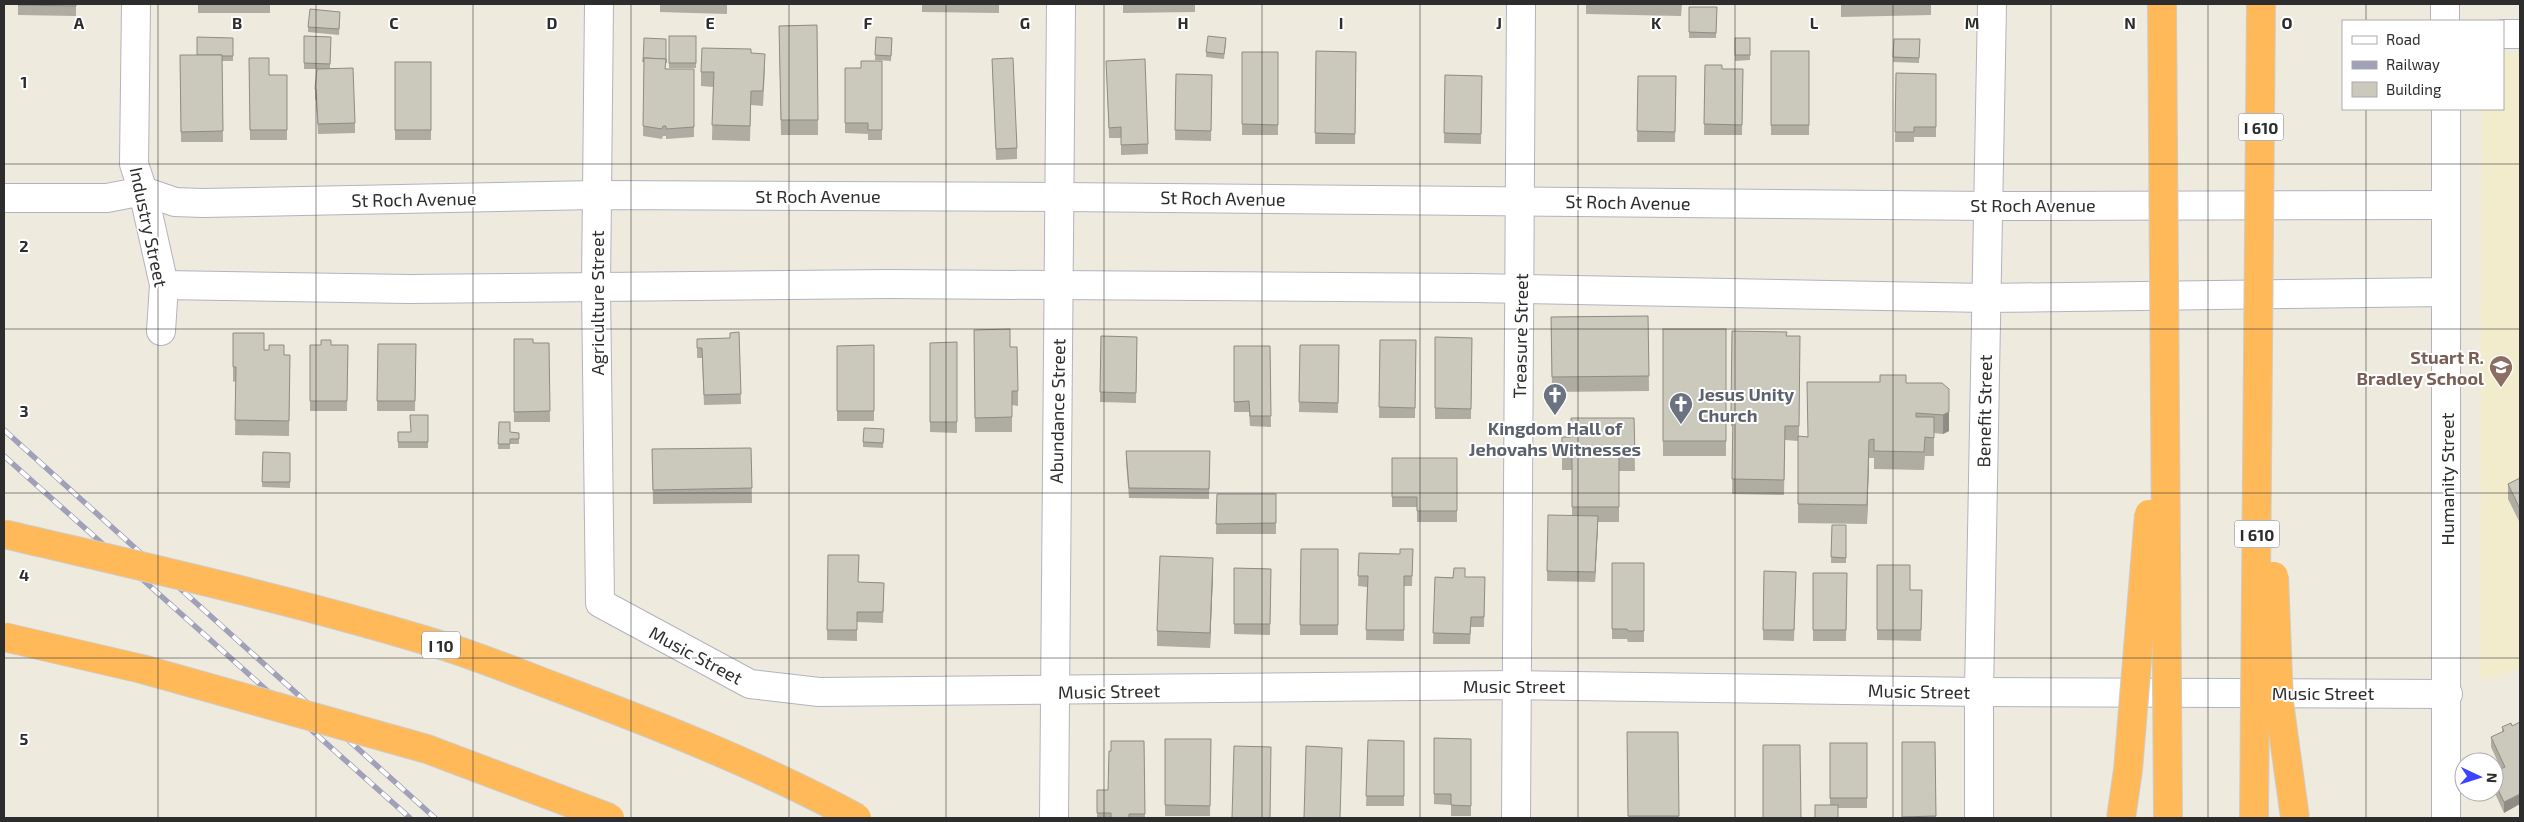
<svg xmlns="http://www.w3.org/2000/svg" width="2524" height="822" font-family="'Exo 2',sans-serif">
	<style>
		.education { fill: #f2ebcc }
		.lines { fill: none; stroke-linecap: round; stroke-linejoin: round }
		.minor-casing { stroke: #b2b3c1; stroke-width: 30 }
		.minor { stroke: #fff; stroke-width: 28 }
		.rail-casing { stroke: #a0a0b9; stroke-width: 5.5 }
		.rail { stroke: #fff; stroke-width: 4; stroke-dasharray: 11; stroke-linecap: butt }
		.highway-bridge-casing { stroke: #cdcdcd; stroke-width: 30; stroke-linecap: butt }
		.highway-bridge { stroke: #ffb959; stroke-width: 28 }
		.wall { fill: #afaca2 }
		.shaded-wall { fill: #8e8c84 }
		.building { fill: #cbc8bc; stroke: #8e8c84 }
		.grid { fill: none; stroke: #2d2d2d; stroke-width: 1; stroke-opacity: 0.55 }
		.labels { text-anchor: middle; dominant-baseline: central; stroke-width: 4; stroke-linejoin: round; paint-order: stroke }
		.shield { fill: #fff; stroke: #6c6c6c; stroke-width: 1 }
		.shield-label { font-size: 16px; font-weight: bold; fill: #2d2d2d }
		.street-label { font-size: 18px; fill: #2d2d2d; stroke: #fff }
		.education-label { font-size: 18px; font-weight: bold; fill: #785e54; stroke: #fff; text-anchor: end }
		.worship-label { font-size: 18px; font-weight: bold; fill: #5b616d; stroke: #fff; text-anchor: start }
		.grid-label { font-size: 16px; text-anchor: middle; font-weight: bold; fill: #2d2d2d; stroke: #fff; stroke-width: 4; stroke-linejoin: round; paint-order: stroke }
	</style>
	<rect width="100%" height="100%" fill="#efeade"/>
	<path class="education" d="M2503 54H2520V667L2499 678H2480L2482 109H2503Z"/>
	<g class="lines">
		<g class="minor-casing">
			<g id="minor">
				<path d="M136 4 134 164 143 191 164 285 161 331"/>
				<path d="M599 4 596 287 600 603 750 684 819 692 1515 685 1979 692 2448 694"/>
				<path d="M2445 4V21"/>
				<path d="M2503 34H2520"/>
				<path d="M2446 109V818"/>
				<path d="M4 198H107L143 191 175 202 202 203 596 195 1060 197 1989 206 2446 205"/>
				<path d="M164 285 409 289 889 284 1473 288 1986 298 2446 292"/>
				<path d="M1054 818 1061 4"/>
				<path d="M1516 818 1521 4"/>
				<path d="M1979 818V692L1992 4"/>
			</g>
		</g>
		<use href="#minor" class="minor"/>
		<g class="rail-casing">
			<g id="rail">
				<path d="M4 430 435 818"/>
				<path d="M4 456 410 818"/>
			</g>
		</g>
		<use href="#rail" class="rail"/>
		<g class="highway-bridge-casing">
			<g id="highway-bridge">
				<path d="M2162 4 2168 818"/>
				<path d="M4 534C152 569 302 602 447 647 484 659 521 674 558 688 659 726 761 766 857 818"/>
				<path d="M2274 576 2279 702 2295 818"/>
				<path d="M4 637 142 669 427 749 610 818"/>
				<path d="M2121 818 2128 770 2149 514"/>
				<path d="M2254 818 2261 4"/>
			</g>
		</g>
		<use href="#highway-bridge" class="highway-bridge"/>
	</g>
	<g class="wall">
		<path d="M18 4H76V16L18 15Z"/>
		<rect x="198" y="4" width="72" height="9"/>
		<path d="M660 4H727V14L660 12Z"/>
		<path d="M922 4H999V13L922 12Z"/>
		<path d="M1123 4H1195V12L1123 13Z"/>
		<path d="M1586 4H1682L1681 16 1586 14Z"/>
		<path d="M1841 4H1931V15L1841 17Z"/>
		<path d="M1689 7H1717L1716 38H1689Z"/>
		<path d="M340 17 339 35 308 32V27Z"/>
		<path d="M817 25 818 135H781L779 26Z"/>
		<path d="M304 36 331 37 330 68 355 123V133L318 134 316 100H315V89L317 69H304Z"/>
		<rect x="669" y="36" width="27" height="32"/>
		<path d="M876 37 892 38 891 61 875 60Z"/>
		<path d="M233 38V61H222L223 142H181L180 55H197Z"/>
		<path d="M1735 38H1750V60L1735 61Z"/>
		<path d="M1894 39H1920L1919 63 1893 62Z"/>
		<path d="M1226 43 1224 59 1206 57V52Z"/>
		<path d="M1316 51 1356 52 1355 144H1315Z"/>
		<rect x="1771" y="51" width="38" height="84"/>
		<rect x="1242" y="52" width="36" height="83"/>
		<path d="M751 53 765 69 763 106 751 105 750 141 712 140 713 87 701 86V72Z"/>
		<path d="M249 58 269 75H287V140H250Z"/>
		<path d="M992 59 1017 148V159L996 160Z"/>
		<path d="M882 61V140H868V134L845 133V68H861Z"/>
		<path d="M1106 61 1148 144V154L1121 155V138H1109Z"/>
		<rect x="395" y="62" width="36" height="78"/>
		<path d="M1705 65 1722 69H1743L1742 135H1704Z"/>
		<path d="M644 67 666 69H694V137L666 139V136H663L662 139 643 136Z"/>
		<path d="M1896 73 1936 74V137H1914V142H1895Z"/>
		<path d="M1176 74 1212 75 1211 141 1175 140Z"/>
		<path d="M1445 75 1482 76 1481 144 1444 143Z"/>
		<path d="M1638 76H1676L1675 142H1637Z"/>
		<path d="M1648 316 1649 391 1552 392 1551 317Z"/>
		<rect x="1663" y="329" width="63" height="127"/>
		<path d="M974 330 1010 347 1018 391V406L1012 405V432H975Z"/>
		<path d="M1732 331 1787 336H1800L1799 436 1807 437 1880 382V375L1906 383H1942L1949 431 1943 434 1934 433V456H1925L1924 470 1874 469V458H1869L1867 524 1798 523V441L1785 440 1784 495 1732 494 1733 426H1731Z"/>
		<path d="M739 332 741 404 704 405 702 358H697V339L730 338Z"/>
		<path d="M233 333 264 350 284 355H290L289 436 235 435 236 381 233 382Z"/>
		<path d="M1101 336 1137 337 1136 403 1100 402Z"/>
		<path d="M1435 337 1472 338 1471 419H1435Z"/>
		<path d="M514 339 533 343H549L550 422H514Z"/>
		<path d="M1380 340H1416L1415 418H1379Z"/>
		<path d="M957 342V433L930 432V343Z"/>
		<path d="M378 344H416L415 411H377Z"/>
		<path d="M310 345H348L347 411H310Z"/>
		<path d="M874 345V421H837V346Z"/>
		<path d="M1300 345H1339L1338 413 1299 412Z"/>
		<path d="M1234 346H1270L1271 427 1250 426 1249 412H1234Z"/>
		<path d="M428 415V448H398V432H411Z"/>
		<path d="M1634 418 1635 471H1619V522H1598L1595 582 1547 581V571L1572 516V470H1562V437H1571Z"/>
		<path d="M499 422 510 432 519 433V444H510V449H498Z"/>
		<path d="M884 434 883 448 863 447V442Z"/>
		<path d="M751 448 752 503 653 504 652 449Z"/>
		<path d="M1126 451H1210L1209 499 1129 498 1126 462Z"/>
		<path d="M263 452 290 453V488L262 487Z"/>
		<path d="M1392 458H1457V522H1417V507H1392Z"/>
		<path d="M2520 478V523L2508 499V484Z"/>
		<path d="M1217 494H1276V534H1216Z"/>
		<path d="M1832 525H1846V563H1831Z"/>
		<path d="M1301 549H1338V635H1300Z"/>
		<path d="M1413 549 1412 586H1404V641L1366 640 1367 587 1358 586 1359 553 1400 554Z"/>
		<path d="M828 555 858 582 884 583 883 623 857 622V641L827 640Z"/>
		<path d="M1612 563H1644V642H1628L1627 639H1612Z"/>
		<path d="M1877 565 1910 590H1922L1921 641 1877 640Z"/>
		<path d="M1234 568 1271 569 1270 635 1234 634Z"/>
		<path d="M1764 571 1796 572 1794 641 1763 640Z"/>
		<path d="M1213 573 1210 648 1157 646V631Z"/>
		<path d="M1813 573H1847L1846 641H1813Z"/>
		<path d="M1435 577H1485L1484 627H1471L1470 644H1433Z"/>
		<path d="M2511 723 2504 813 2494 791V772L2501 769 2491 747V737L2502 732V727Z"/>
		<path d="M1627 732H1678L1679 818H1628Z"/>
		<path d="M1434 738 1471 739V816H1451V805L1434 804Z"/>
		<path d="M1165 739H1211L1210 816H1165Z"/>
		<path d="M1368 740 1404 741V806H1366Z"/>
		<path d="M1144 741 1145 818H1097V790H1108L1111 751Z"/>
		<path d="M1902 742H1935L1936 818H1902Z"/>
		<path d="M1830 743H1867V808H1838L1830 805Z"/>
	</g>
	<g class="shaded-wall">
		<path d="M1949 389V431L1943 434V415Z"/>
		<path d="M1869 440V458L1867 524V505Z"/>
		<path d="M1598 516V526L1595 582V572Z"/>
		<path d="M1213 558V573L1210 648V633Z"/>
		<path d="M2520 794V804L2504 813V802Z"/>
	</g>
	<g class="building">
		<path d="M18 4H76V6L18 5Z"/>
		<path d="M1689 7H1717L1716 33 1689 32Z"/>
		<path d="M310 9 340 12 339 29 308 27Z"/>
		<path d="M817 25 818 120H781L779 26Z"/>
		<path d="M304 36 331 37 330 64 304 63Z"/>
		<rect x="669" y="36" width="27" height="27"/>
		<path d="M1208 36 1226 38 1224 54 1206 52Z"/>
		<path d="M197 37 233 38V56H222V55H197Z"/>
		<path d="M876 37 892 38 891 56 875 55Z"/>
		<path d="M644 38 666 39V63V59L644 58 643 62Z"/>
		<rect x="1735" y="38" width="15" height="17"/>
		<path d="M1894 39H1920L1919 58 1893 57Z"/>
		<path d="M702 48 751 49V53L765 54 763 91H751L750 126 712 125 714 72H701Z"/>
		<path d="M1316 51 1356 52 1355 134 1315 133Z"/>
		<rect x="1771" y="51" width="38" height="74"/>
		<path d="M1242 52H1278V125L1242 124Z"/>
		<path d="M180 55H222L223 131 181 132Z"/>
		<path d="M249 58H269V75H287V130H250Z"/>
		<path d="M644 58 666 59 665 69H694V127L666 129V126H663L662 129 643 126Z"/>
		<path d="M1013 58 1017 148 996 149 992 59Z"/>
		<path d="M1145 59 1148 144 1121 145V127L1109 128 1106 61Z"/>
		<path d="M861 61H882V130H868V123H845V68H861Z"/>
		<rect x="395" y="62" width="36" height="68"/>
		<path d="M1705 65H1722V69H1743L1742 125 1704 124Z"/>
		<path d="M353 68 355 123 318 124 316 89H315L317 69Z"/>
		<path d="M1896 73 1936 74V127H1914V132H1895Z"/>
		<path d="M1176 74 1212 75 1211 131 1175 130Z"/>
		<path d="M1445 75 1482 76 1481 134 1444 133Z"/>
		<path d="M1638 76H1676L1675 132 1637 131Z"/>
		<path d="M1648 316 1649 376 1552 377 1551 317Z"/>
		<path d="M1010 329V347H1017L1018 391H1012V417L975 418 974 330Z"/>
		<rect x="1663" y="329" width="63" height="112"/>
		<path d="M1732 331 1787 332 1786 336H1800L1799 426H1785L1784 480 1732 479 1733 412H1731Z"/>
		<path d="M739 332 741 394 704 395 702 348H697V339L730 338V333Z"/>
		<path d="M233 333H264V350H269V345H284V355H290L289 421 235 420 236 367H233Z"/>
		<path d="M1101 336 1137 337 1136 393 1100 392Z"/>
		<path d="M1435 337 1472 338 1471 409 1435 408Z"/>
		<path d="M514 339H533V343H549L550 411 514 412Z"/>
		<path d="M321 340H331V345H348L347 401H310V345H321Z"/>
		<path d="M1380 340H1416L1415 408 1379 407Z"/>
		<path d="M957 342V422H930V343Z"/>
		<path d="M378 344H416L415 401H377Z"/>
		<path d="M874 345V411H837V346Z"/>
		<path d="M1300 345H1339L1338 403 1299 402Z"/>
		<path d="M1234 346H1270L1271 416H1250L1249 401 1234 402Z"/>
		<path d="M1880 375H1906V383H1942L1949 389V412L1943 415 1916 413V417H1934V438L1925 437 1924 452 1874 451V439L1869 440 1867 505 1798 504V436L1808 437 1807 382H1880Z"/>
		<path d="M410 415H428V442H398V432H411Z"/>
		<path d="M1571 418H1634L1635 456H1619V507H1572V455H1562V437H1571Z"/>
		<path d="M499 422H510V432L519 433V439H510V444H498Z"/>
		<path d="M864 428 884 429 883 443 863 442Z"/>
		<path d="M751 448 752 488 653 490 652 449Z"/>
		<path d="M1126 451H1210L1209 489 1129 488Z"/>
		<path d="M263 452 290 453V482H262Z"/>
		<path d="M1392 458H1457V511H1417V497H1392Z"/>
		<path d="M2520 478V509L2508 484Z"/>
		<path d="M1217 494H1276V523L1216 524Z"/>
		<path d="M1548 515 1598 516 1595 572 1547 571Z"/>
		<path d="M1832 525H1846V558L1831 557Z"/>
		<path d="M1301 549H1338V625H1300Z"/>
		<path d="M1400 549H1413L1412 576H1404V630H1366L1368 576H1358L1359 553 1400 554Z"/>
		<path d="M828 555H859L858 582 884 583 883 612H857V630H827Z"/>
		<path d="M1160 556 1213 558 1210 633 1157 631Z"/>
		<path d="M1612 563H1644V631H1628L1627 629H1612Z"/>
		<path d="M1877 565H1910V590H1922L1921 630H1877Z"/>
		<path d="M1234 568 1271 569 1270 624H1234Z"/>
		<path d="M1454 568H1465V577H1485L1484 617H1471L1470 634 1433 633 1435 577 1453 578Z"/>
		<path d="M1764 571 1796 572 1794 630H1763Z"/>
		<path d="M1813 573H1847L1846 630H1813Z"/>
		<path d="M2520 722V794L2504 802 2494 781V772L2505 767 2491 737 2504 731 2502 727 2511 723 2512 726Z"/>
		<path d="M1627 732H1678L1679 816H1628Z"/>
		<path d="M1434 738 1471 739V806L1451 805V794H1434Z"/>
		<path d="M1165 739H1211L1210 806 1165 805Z"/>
		<path d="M1368 740 1404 741V796H1366Z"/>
		<path d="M1111 741H1144L1145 814H1129V818H1111V813H1097V790H1108L1109 751H1111Z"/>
		<path d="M1902 742H1935L1936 816 1902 817Z"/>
		<rect x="1830" y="743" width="37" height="55"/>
		<path d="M1763 745H1800L1801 818H1763Z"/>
		<path d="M1234 746 1271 747 1270 818H1232Z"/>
		<path d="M1306 746 1342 748 1340 818H1304Z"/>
		<rect x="1815" y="805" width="23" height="13"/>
	</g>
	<path class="grid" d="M158 4V818M316 4V818M473 4V818M631 4V818M789 4V818M946 4V818M1104 4V818M1262 4V818M1420 4V818M1578 4V818M1735 4V818M1893 4V818M2051 4V818M2208 4V818M2366 4V21M2366 109V818M4 164H2520M4 329H2520M4 493H2520M4 658H2520"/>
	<defs>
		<g id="school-pin" transform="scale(1.25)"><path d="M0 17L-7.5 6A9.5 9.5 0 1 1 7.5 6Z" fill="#8d6e63" stroke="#fff"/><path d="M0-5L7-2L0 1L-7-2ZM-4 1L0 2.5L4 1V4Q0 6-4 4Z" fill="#fff"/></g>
		<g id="church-pin" transform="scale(1.25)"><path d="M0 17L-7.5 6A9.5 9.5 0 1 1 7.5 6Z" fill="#6b7280" stroke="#fff"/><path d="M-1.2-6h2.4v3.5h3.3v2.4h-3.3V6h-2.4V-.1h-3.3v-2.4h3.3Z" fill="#fff"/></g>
	</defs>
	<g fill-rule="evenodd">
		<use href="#school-pin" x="2501" y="367"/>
		<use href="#church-pin" x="1555" y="395"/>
		<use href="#church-pin" x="1681" y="404"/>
	</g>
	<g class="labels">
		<g class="shield">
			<rect x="2238.5" y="113.5" width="45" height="27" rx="4"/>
			<rect x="2234.5" y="520.5" width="45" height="27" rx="4"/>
			<rect x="422" y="631.5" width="38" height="27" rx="4"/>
		</g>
		<g class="shield-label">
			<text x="2261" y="127">I 610</text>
			<text x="2257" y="534">I 610</text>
			<text x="441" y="645">I 10</text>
		</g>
		<g class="street-label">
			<text x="818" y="196">St Roch Avenue</text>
			<text transform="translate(1223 198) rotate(1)">St Roch Avenue</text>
			<text transform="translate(414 199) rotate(-1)">St Roch Avenue</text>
			<text transform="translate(1628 202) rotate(1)">St Roch Avenue</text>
			<text x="2033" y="205">St Roch Avenue</text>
			<text transform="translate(149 227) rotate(78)">Industry Street</text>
			<text transform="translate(597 303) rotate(-90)">Agriculture Street</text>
			<text transform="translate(1520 336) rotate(-89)">Treasure Street</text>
			<text transform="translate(1057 411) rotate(-89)">Abundance Street</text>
			<text transform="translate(1984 411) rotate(-89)">Benefit Street</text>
			<text transform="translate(2447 479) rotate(-90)">Humanity Street</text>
			<text transform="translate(696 655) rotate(28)">Music Street</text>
			<text x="1514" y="686">Music Street</text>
			<text transform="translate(1109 691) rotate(-1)">Music Street</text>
			<text transform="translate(1919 691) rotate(1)">Music Street</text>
			<text x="2323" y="693">Music Street</text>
		</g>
		<g class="education-label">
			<text x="2484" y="357">Stuart R.<tspan x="2484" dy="21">Bradley School</tspan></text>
		</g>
		<g class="worship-label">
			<text x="1698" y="394">Jesus Unity<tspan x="1698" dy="21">Church</tspan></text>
			<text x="1555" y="428" text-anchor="middle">Kingdom Hall of<tspan x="1555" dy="21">Jehovahs Witnesses</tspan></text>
		</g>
	</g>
	<g class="grid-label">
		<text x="79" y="29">A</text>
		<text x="237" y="29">B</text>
		<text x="394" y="29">C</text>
		<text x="552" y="29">D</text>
		<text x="710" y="29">E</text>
		<text x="868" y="29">F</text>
		<text x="1025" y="29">G</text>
		<text x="1183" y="29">H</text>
		<text x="1341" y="29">I</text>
		<text x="1499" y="29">J</text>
		<text x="1656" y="29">K</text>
		<text x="1814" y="29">L</text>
		<text x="1972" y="29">M</text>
		<text x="2130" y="29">N</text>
		<text x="2287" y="29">O</text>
		<text x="24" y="88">1</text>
		<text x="24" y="252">2</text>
		<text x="24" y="417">3</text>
		<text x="24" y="581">4</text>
		<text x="24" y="745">5</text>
	</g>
	<rect width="2524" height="822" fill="none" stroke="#2d2d2d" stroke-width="10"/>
	<rect x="2342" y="20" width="162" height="90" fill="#ffffff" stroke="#ababab"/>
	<rect x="2352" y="36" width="25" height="8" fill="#ffffff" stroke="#ababab"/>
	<text x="2386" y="45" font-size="15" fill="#2d2d2d">Road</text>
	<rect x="2352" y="61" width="25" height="8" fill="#a0a0b9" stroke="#ababab"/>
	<text x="2386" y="70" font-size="15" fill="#2d2d2d">Railway</text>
	<rect x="2352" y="82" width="25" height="15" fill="#cbc8bc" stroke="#ababab"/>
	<text x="2386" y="95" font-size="15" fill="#2d2d2d">Building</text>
	<g transform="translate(2479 777) rotate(94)"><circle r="24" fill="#ffffff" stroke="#ababab"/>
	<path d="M0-4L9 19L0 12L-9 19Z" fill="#3b44ff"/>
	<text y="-8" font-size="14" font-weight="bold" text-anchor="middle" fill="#2d2d2d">N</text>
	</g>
</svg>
